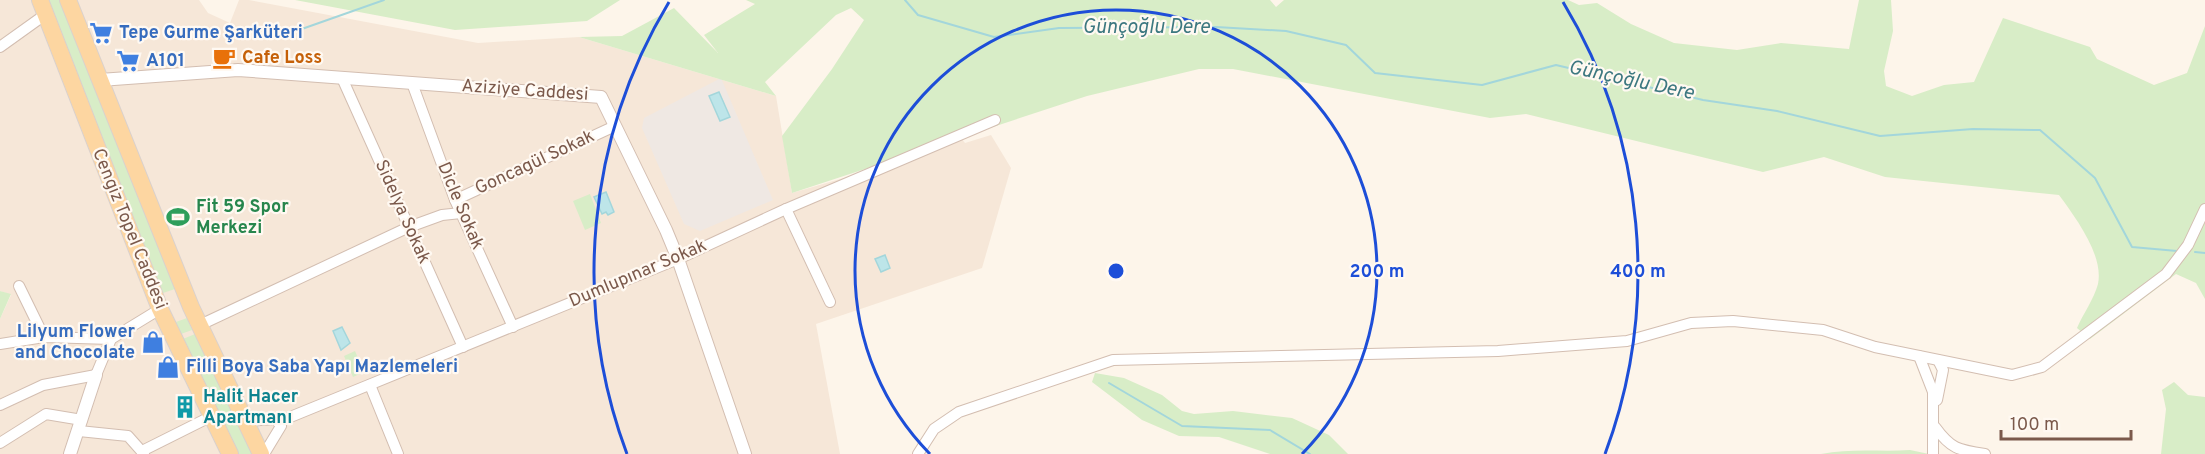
<svg xmlns="http://www.w3.org/2000/svg" width="2205" height="454" font-family="Overpass,sans-serif">
	<style>
		.residential { fill: #f6e7d8 }
		.industrial { fill: #efe8e3 }
		.green { fill: #d8edc7 }
		.water { fill: #bde5e9; stroke: #a3d6db; stroke-width: 1.5 }
		.lines { fill: none; stroke-linecap: round; stroke-linejoin: round }
		.stream { stroke: #a3d6db; stroke-width: 2 }
		.minor-casing { stroke: #d3beb1; stroke-width: 12 }
		.tertiary-casing { stroke: #d3beb1; stroke-width: 14 }
		.primary-casing { stroke: #dad1cd; stroke-width: 18 }
		.minor { stroke: #fff; stroke-width: 10 }
		.tertiary { stroke: #fff; stroke-width: 12 }
		.primary { stroke: #fdd6a1; stroke-width: 16 }
		.ring { fill: none; stroke: #1d4ed8; stroke-width: 3 }
		.labels { text-anchor: middle; dominant-baseline: central; stroke-width: 4.5; stroke-linejoin: round; paint-order: stroke }
		.shop-label { font-size: 18px; font-weight: bold; fill: #366cbe; stroke: #fff9f2; text-anchor: start }
		.food-label { font-size: 18px; font-weight: bold; fill: #c56008; stroke: #fff9f2; text-anchor: start }
		.street-label { font-size: 18px; fill: #7b594b; stroke: #fff9f2 }
		.leisure-label { font-size: 18px; font-weight: bold; fill: #27864d; stroke: #fff9f2; text-anchor: start }
		.culture-label { font-size: 18px; font-weight: bold; fill: #0d838f; stroke: #fff9f2; text-anchor: start }
		.water-label { font-size: 20px; font-style: italic; fill: #3d7880; stroke: #fff9f2 }
		.centre { fill: #1d4ed8; stroke: #fff9f2; stroke-width: 3 }
		.ring-label { font-size: 18px; text-anchor: middle; font-weight: bold; fill: #1d4ed8; stroke: #fff9f2; stroke-width: 4.5; stroke-linejoin: round; paint-order: stroke }
	</style>
	<rect width="100%" height="100%" fill="#fdf5ea"/>
	<path class="residential" d="M0 0H199L208 13 230 23 239 0H249L478 43 579 37 776 96 792 193 933 152 962 139 965 143 991 135 1011 168 982 268 816 324 840 454H0V319L11 295 0 291Z"/>
	<path class="industrial" d="M721 78 773 200 700 231 684 224 642 128 644 118Z"/>
	<g class="green">
		<path d="M47 0H60L175 289 163 293Z"/>
		<path d="M295 0H620L587 21 455 30Z"/>
		<path d="M746 0H1270L1276 7 1284 0H1568L1579 5 1597 3 1631 24 1674 43 1737 50 1781 43 1849 49 1859 0H1891L1893 31 1884 71 1886 86 1912 96 1944 85 1974 82 2003 18 2090 47 2097 59 2154 85 2187 73 2205 26V299L2196 283 2176 274 2090 339 2077 328C2083 314 2094 299 2098 284 2104 255 2075 217 2059 195L1885 177 1824 157 1763 172 1526 114 1490 118 1233 69H1199L1087 96 792 193 782 136 832 69 864 20 851 8 836 15 765 82 776 96 579 37 622 36 674 8 718 53 704 35 755 4Z"/>
		<path d="M590 194 601 223 585 230 573 201Z"/>
		<path d="M0 291 11 294 0 319Z"/>
		<path d="M187 318 192 330 181 334 176 322Z"/>
		<path d="M195 334 252 454H238L183 339Z"/>
		<path d="M355 351 364 372 353 377 344 356Z"/>
		<path d="M1095 373 1124 378 1162 395 1182 411 1194 414 1233 411 1292 418 1329 435 1348 454H1270L1219 437 1179 436 1142 420 1092 382Z"/>
		<path d="M2174 382 2188 395 2205 397V454H2161L2166 409 2162 390Z"/>
		<path d="M1910 450 1929 454H1821C1850 448 1881 452 1910 450Z"/>
	</g>
	<g class="water">
		<path d="M719 92 730 117 720 121 709 96Z"/>
		<path d="M606 192 614 212 608 215 606 212 602 214 594 197Z"/>
		<path d="M885 255 890 268 881 272 875 259Z"/>
		<path d="M342 327 350 343 341 350 333 331Z"/>
	</g>
	<g class="lines">
		<g class="stream">
			<path d="M905 0 918 15 994 37 1059 28 1216 27 1286 31 1346 45 1375 73 1482 85 1556 65 1703 100 1777 111 1880 136 1973 129 2040 130 2095 178 2132 247 2177 251"/>
			<path d="M299 30 384 0"/>
			<path d="M2195 252 2205 253"/>
			<path d="M1109 383 1182 426 1270 430 1310 454"/>
		</g>
		<g class="minor-casing">
			<g id="minor">
				<path d="M0 47 46 14"/>
				<path d="M342 78 463 347"/>
				<path d="M412 83 455 200 513 327"/>
				<path d="M455 200 615 126"/>
				<path d="M786 209 830 302"/>
				<path d="M19 286 44 337"/>
				<path d="M200 325 409 227 442 215 461 213"/>
				<path d="M0 344 44 337 111 339"/>
				<path d="M1919 356 1933 392V454"/>
				<path d="M370 385 398 454"/>
				<path d="M1937 400 1943 370 1938 360"/>
				<path d="M0 405 43 385 96 375 111 339 160 309"/>
				<path d="M245 421 276 419 281 426 264 454"/>
				<path d="M278 422 678 259 786 209 995 120"/>
				<path d="M1935 427C1951 449 1958 450 1985 454"/>
				<path d="M79 431 128 436 144 454"/>
				<path d="M0 443 46 414 82 420"/>
				<path d="M142 451 212 416"/>
				<path d="M918 454 934 429 959 412 1113 360 1498 351 1627 341 1691 323 1733 321 1823 330 1875 347 2012 375 2042 367 2166 274 2188 245 2205 209"/>
			</g>
		</g>
		<g class="tertiary-casing">
			<g id="tertiary">
				<path d="M100 80 238 70 601 97 666 230 678 259 745 454"/>
				<path d="M70 454 96 375"/>
			</g>
		</g>
		<g class="primary-casing">
			<g id="primary">
				<path d="M40 0 160 309 230 454"/>
				<path d="M68 0 191 307 261 454"/>
			</g>
		</g>
		<use href="#minor" class="minor"/>
		<use href="#tertiary" class="tertiary"/>
		<use href="#primary" class="primary"/>
	</g>
	<g class="ring">
		<path d="M930 454A261 261 0 1 1 1302 454"/>
		<path d="M627 454A522 522 0 0 1 669 2M1563 2A522 522 0 0 1 1605 454"/>
	</g>
	<defs>
		<g id="supermarket-bare" transform="scale(1.8)"><path d="M-6-5.5h2.5l.6 2H6L4.5 2H-2.5L-4.4-4H-6ZM-1.5 3.2a1.3 1.3 0 1 0 .1 0ZM3 3.2a1.3 1.3 0 1 0 .1 0Z" fill="#3f7fe0" stroke="#fff9f2" stroke-width="2.5" paint-order="stroke"/></g>
		<g id="cafe-bare" transform="scale(1.8)"><path d="M-5.5-4.5H6V0H3Q3 3.5 0 3.5H-2.5Q-5.5 3.5-5.5 0ZM3-3.2v2h1.7v-2ZM-6 4.5H4V6H-6Z" fill="#e8710a" stroke="#fff9f2" stroke-width="2.5" paint-order="stroke"/></g>
		<g id="stadium-bare" transform="scale(1.8)"><path d="M0-5a6.5 5 0 1 0 0 10a6.5 5 0 1 0 0-10ZM-3.5-1.8h7v3.6h-7Z" fill="#2e9e5b" stroke="#fff9f2" stroke-width="2.5" paint-order="stroke"/></g>
		<g id="shop-bare" transform="scale(1.8)"><path d="M-5-2.5h2.3a2.7 3.5 0 0 1 5.4 0H5L5.5 6h-11ZM-1.5-2.5h3a1.5 2.3 0 0 0-3 0Z" fill="#3f7fe0" stroke="#fff9f2" stroke-width="2.5" paint-order="stroke"/></g>
		<g id="building-bare" transform="scale(1.8)"><path d="M-4-6H4V6H1V3H-1V6H-4ZM-2.5-4.3h1.7v1.8h-1.7ZM.8-4.3h1.7v1.8H.8ZM-2.5-1h1.7V.8h-1.7ZM.8-1h1.7V.8H.8Z" fill="#0f9aa8" stroke="#fff9f2" stroke-width="2.5" paint-order="stroke"/></g>
	</defs>
	<g fill-rule="evenodd">
		<use href="#supermarket-bare" x="101" y="33"/>
		<use href="#cafe-bare" x="224" y="58"/>
		<use href="#supermarket-bare" x="128" y="61"/>
		<use href="#stadium-bare" x="178" y="217"/>
		<use href="#shop-bare" x="153" y="342"/>
		<use href="#shop-bare" x="168" y="367"/>
		<use href="#building-bare" x="185" y="407"/>
	</g>
	<g class="labels">
		<g class="shop-label">
			<text x="119" y="33">Tepe Gurme Şarküteri</text>
			<text x="146" y="61">A101</text>
			<text x="135" y="332" text-anchor="end">Lilyum Flower<tspan x="135" dy="21">and Chocolate</tspan></text>
			<text x="186" y="367">Filli Boya Saba Yapı Mazlemeleri</text>
		</g>
		<g class="food-label">
			<text x="242" y="58">Cafe Loss</text>
		</g>
		<g class="street-label">
			<text transform="translate(525 91) rotate(4)">Aziziye Caddesi</text>
			<text transform="translate(535 163) rotate(-25)">Goncagül Sokak</text>
			<text transform="translate(460 206) rotate(67)">Dicle Sokak</text>
			<text transform="translate(402 212) rotate(66)">Sidelya Sokak</text>
			<text transform="translate(129 229) rotate(68)">Cengiz Topel Caddesi</text>
			<text transform="translate(638 274) rotate(-23)">Dumlupınar Sokak</text>
		</g>
		<g class="leisure-label">
			<text x="196" y="207">Fit 59 Spor<tspan x="196" dy="21">Merkezi</tspan></text>
		</g>
		<g class="culture-label">
			<text x="203" y="397">Halit Hacer<tspan x="203" dy="21">Apartmanı</tspan></text>
		</g>
		<g class="water-label">
			<text x="1146" y="28">Günçoğlu Dere</text>
			<text transform="translate(1631 81) rotate(12)">Günçoğlu Dere</text>
		</g>
	</g>
	<circle cx="1116" cy="271" r="9" class="centre"/>
	<g class="ring-label">
		<text x="1377" y="277">200 m</text>
		<text x="1638" y="277">400 m</text>
	</g>
	<path d="M2001 430v9h130v-9" fill="none" stroke="#7b594b" stroke-width="3"/>
	<text x="2010" y="430" font-size="18" fill="#7b594b" stroke="#fff9f2" stroke-width="4.5" paint-order="stroke">100 m</text>
</svg>
